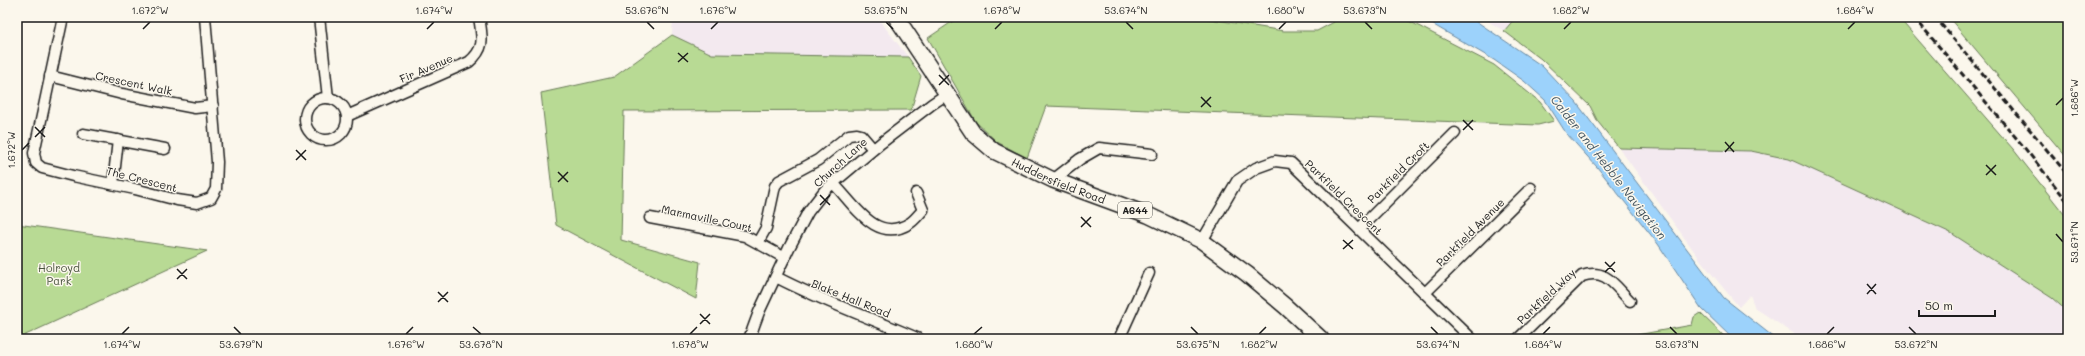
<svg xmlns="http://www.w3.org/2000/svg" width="2085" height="356" font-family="Mali,sans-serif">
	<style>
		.built { fill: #f3e9ef }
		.green { fill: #b8da94; stroke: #6a7b58 }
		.water { fill: #9cd2fb; stroke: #6989a2 }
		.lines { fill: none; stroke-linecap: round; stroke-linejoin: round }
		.minor-casing { stroke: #1c1c1c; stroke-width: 13 }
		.highway-casing { stroke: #1c1c1c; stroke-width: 18 }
		.minor { stroke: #fbf7ec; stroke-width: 10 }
		.highway { stroke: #fbf7ec; stroke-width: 15 }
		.rail { stroke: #1c1c1c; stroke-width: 3; stroke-dasharray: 6 3; stroke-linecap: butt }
		.ticks { fill: none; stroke: #1c1c1c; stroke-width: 1.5 }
		.labels { text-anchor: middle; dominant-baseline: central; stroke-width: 3; stroke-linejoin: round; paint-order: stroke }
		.shield { fill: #fbf7ec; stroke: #5f5e5a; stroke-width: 1 }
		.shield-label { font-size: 10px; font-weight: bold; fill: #1c1c1c }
		.street-label { font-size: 11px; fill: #1c1c1c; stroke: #fbf7ec }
		.park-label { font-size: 11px; fill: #4b5540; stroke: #fbf7ec }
		.water-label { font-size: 12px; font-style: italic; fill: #42535f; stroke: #fbf7ec }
		.neatline { fill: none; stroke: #1c1c1c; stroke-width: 1.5 }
		.ticks-label { font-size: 10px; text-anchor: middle; fill: #1c1c1c }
	</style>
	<rect width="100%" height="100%" fill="#fbf7ec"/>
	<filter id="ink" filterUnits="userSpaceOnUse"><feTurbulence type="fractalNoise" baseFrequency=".025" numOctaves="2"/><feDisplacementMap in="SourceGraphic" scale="8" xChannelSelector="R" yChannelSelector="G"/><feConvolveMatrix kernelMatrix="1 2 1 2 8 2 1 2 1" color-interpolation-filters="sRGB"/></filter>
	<g filter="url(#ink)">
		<g class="built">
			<path d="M673 17H877L908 57 712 54 672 35Z"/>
			<path d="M1481 17H1516L1504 31Z"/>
			<path d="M1619 148 1751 151 1789 159 1951 233 2052 298 2068 312V339H1802L1755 308 1750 295 1739 307 1702 262Z"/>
		</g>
		<g class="green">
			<path d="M959 17H1198L1284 31H1317L1334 22 1339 17H1401L1494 65 1540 102 1554 121 1538 125 1046 106 1027 158 997 142 976 122 928 38Z"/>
			<path d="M1516 17H1898L2013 149 2068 219V312L2052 298 1951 233 1789 159 1751 151 1619 148 1598 122 1590 106 1541 59 1504 31Z"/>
			<path d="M1948 17H2068V159L1950 19Z"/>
			<path d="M672 35 712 54 908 57 921 76 911 110 624 111 621 240 700 262 696 299 556 225 541 93 614 77Z"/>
			<path d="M17 224 207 251 17 339Z"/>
			<path d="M1700 313 1727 339H1607L1612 334 1620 338 1692 325 1694 317Z"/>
		</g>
		<path class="water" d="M1420 17H1470L1542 66 1576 102 1724 298 1776 339H1733L1701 308 1658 244 1597 167 1566 133 1545 100 1524 81 1494 60Z"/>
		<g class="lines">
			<g class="minor-casing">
				<g id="minor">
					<path d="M63 17 34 153 36 163 42 168 73 176 135 189 177 200 197 203 211 198 216 189 217 162 205 17"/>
					<path d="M319 17 328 98"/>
					<path d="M50 76 122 94 195 108 213 106"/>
					<circle cx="326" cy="119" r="21"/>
					<path d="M347 116 469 62C486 48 482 37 479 17"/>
					<path d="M83 134 165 149"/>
					<path d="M1053 180 1080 159 1099 148 1152 154"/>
					<path d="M833 183C854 204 876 245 910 223 915 220 919 214 923 210L916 193"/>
					<path d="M113 184 118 140"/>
					<path d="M650 218 745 236 785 258"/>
					<path d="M1359 229 1455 133"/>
					<path d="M1202 241 1237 181 1256 168 1275 161 1291 163 1472 339"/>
					<path d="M758 242 766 228 775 186 779 181 818 160 849 135 857 134 861 135 873 149"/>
					<path d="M776 277C822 301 871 318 919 339"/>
					<path d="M1425 293 1531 188"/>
					<path d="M749 339 759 312 789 248 808 212 825 190 881 143 932 104 947 94"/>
					<path d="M1119 339 1149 273"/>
					<path d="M1518 339 1582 276C1606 268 1614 285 1630 301"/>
				</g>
			</g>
			<g class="highway-casing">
				<g id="highway">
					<path id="s1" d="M896 17 973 133 994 151 1053 180 1148 215 1202 241 1247 274 1285 306 1321 339"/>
				</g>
			</g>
			<use href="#minor" class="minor"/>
			<use href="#highway" class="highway"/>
			<g class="rail">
				<path d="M1914 17 2023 146 2068 202"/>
				<path d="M1935 17 2068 175"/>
			</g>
		</g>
	</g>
	<path class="ticks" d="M647 22 654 29M886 22 893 29M1126 22 1133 29M1365 22 1372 29M143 29 150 22M427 29 434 22M711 29 718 22M995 29 1002 22M1279 29 1286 22M1564 29 1571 22M1848 29 1855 22M678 53 688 62M678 62 688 53M939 75 949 85M939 85 949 75M1201 97 1211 107M2056 105 2063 98M1201 107 1211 97M1463 120 1473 130M35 127 45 137M1463 130 1473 120M35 137 45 127M1725 142 1734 152M22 150 29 143M296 150 306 160M1725 152 1734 142M296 160 306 150M1986 165 1996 175M558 172 568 182M1986 175 1996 165M558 182 568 172M820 195 830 205M820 205 830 195M1081 217 1091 227M1081 227 1091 217M2056 234 2063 242M1343 240 1353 249M1343 249 1353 240M1605 262 1615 272M177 269 187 279M1605 272 1615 262M177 279 187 269M1867 284 1876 294M438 292 448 302M1867 294 1876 284M438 302 448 292M700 314 710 324M700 324 710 314M234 327 241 334M473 327 481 334M1191 327 1198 334M1431 327 1438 334M1670 327 1677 334M1909 327 1916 334M122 334 129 327M406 334 413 327M690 334 697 327M974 334 982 327M1259 334 1266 327M1543 334 1550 327M1827 334 1834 327"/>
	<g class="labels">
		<rect class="shield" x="1118" y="202" width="34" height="16" rx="3"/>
		<g class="shield-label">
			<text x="1135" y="210">A644</text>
		</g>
		<g class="street-label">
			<text transform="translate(426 68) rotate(-23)">Fir Avenue</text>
			<text transform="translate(134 83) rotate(12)">Crescent Walk</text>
			<text transform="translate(840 162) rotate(-42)">Church Lane</text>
			<text transform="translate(1398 172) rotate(-45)">Parkfield Croft</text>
			<text transform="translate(142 179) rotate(14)">The Crescent</text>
			<text stroke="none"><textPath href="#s1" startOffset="238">Huddersfield Road</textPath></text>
			<text transform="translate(1344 197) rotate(44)">Parkfield Crescent</text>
			<text transform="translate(707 218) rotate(12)">Marmaville Court</text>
			<text transform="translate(1470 232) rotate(-45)">Parkfield Avenue</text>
			<text transform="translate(1546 296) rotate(-43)">Parkfield Way</text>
			<text transform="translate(851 298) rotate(22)">Blake Hall Road</text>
		</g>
		<g class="park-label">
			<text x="59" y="267">Holroyd<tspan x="59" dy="13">Park</tspan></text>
		</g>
		<g class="water-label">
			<text transform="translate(1609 167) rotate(52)">Calder and Hebble Navigation</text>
		</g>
	</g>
	<rect width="2085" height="356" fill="none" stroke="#fbf7ec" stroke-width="44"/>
	<path d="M1919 310v6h76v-6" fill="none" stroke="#1c1c1c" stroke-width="2"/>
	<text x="1925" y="310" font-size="12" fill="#1c1c1c" stroke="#fbf7ec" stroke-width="3" paint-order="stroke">50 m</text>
	<rect x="22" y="22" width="2041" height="312" class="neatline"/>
	<g class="ticks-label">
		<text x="150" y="14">1.672°W</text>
		<text x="434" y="14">1.674°W</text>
		<text x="647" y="14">53.676°N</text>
		<text x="718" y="14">1.676°W</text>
		<text x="886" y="14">53.675°N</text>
		<text x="1002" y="14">1.678°W</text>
		<text x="1126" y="14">53.674°N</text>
		<text x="1286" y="14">1.680°W</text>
		<text x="1365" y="14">53.673°N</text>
		<text x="1571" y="14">1.682°W</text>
		<text x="1855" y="14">1.684°W</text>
		<text transform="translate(2074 98) rotate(-90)" y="4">1.686°W</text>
		<text transform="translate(11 150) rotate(-90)" y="4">1.672°W</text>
		<text transform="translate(2074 242) rotate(-90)" y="4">53.671°N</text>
		<text x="122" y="348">1.674°W</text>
		<text x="241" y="348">53.679°N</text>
		<text x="406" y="348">1.676°W</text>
		<text x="481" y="348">53.678°N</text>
		<text x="690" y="348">1.678°W</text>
		<text x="974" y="348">1.680°W</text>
		<text x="1198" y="348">53.675°N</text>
		<text x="1259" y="348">1.682°W</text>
		<text x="1438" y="348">53.674°N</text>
		<text x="1543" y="348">1.684°W</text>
		<text x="1677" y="348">53.673°N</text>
		<text x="1827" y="348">1.686°W</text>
		<text x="1916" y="348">53.672°N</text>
	</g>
</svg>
